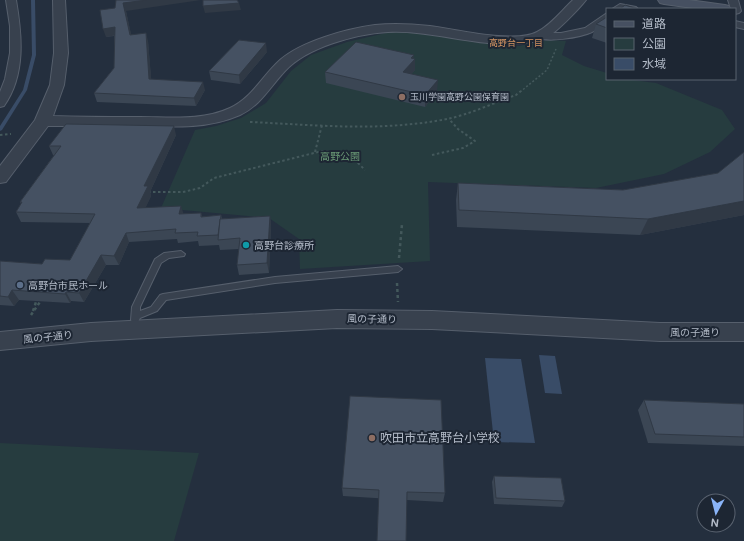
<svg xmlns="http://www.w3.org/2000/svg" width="744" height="541" font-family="'DM Sans','Noto Sans JP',sans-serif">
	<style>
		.green { fill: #263c3f }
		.water { fill: #394c67 }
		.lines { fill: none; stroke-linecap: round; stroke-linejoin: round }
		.stream { fill: #394c67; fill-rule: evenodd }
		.service-casing { stroke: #565f6c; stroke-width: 2 }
		.minor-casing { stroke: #565f6c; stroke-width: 2 }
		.tertiary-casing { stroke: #565f6c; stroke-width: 2 }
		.secondary-casing { stroke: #565f6c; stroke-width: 2 }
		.path-far2 { stroke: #44595c; stroke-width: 1.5; stroke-dasharray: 2 2; stroke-linecap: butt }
		.path-far1 { stroke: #44595c; stroke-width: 2; stroke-dasharray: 2.5 2.5; stroke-linecap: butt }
		.path { stroke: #44595c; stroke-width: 2.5; stroke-dasharray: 3 3; stroke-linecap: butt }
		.service { fill: #38414e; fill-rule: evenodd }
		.minor { fill: #38414e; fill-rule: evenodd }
		.tertiary { fill: #38414e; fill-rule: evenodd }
		.secondary { fill: #465061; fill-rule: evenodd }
		.wall { fill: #3b4654 }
		.shaded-wall { fill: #303945 }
		.building { fill: #455162; stroke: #303945 }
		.education-dot { fill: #8d6e63; stroke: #1d2633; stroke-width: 1.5 }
		.culture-dot { fill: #0f9aa8; stroke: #1d2633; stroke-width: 1.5 }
		.service-dot { fill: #5c6f8a; stroke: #1d2633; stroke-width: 1.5 }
		.labels { text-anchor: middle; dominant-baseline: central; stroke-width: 4; stroke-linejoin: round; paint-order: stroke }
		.far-neighbourhood-label { font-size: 9px; fill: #d59563; stroke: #1d2633 }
		.far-poi-label { font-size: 9px; fill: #b4bcc9; stroke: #1d2633; text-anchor: start }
		.park-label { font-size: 10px; fill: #6b9a76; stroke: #1d2633 }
		.poi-label { font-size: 10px; fill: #b4bcc9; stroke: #1d2633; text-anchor: start }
		.street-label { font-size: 10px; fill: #b4bcc9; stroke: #1d2633 }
		.near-poi-label { font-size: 12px; fill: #b4bcc9; stroke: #1d2633; text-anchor: start }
	</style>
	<rect width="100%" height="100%" fill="#242f3e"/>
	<g class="green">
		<path d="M390 32H408L494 44 519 46 548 40 566 41 562 55 584 66 607 73V79H625L656 83 722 110 735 129 710 152 664 174 596 188 428 182 430 261 300 269 299 239 269 218 161 208 195 130 216 126 241 118 266 103 291 71 311 55 347 42Z"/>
		<path d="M0 443 199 453 174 541H0Z"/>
	</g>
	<g class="water">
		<path d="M539 355 555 356 562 394 545 393Z"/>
		<path d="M485 358 521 359 535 443 494 442Z"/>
	</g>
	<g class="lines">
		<path class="stream" d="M31 0H35L36 55 27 90 2 130 0 131V126L23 90 32 55Z"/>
		<g class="service-casing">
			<path id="service" d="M181 251 185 254 184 256 169 258 161 263 140 307V311L151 307 160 295 163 294 275 277 398 266 402 269 398 272 275 283 166 300 157 311 140 318 138 322H132L131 320 132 307 155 259 164 253Z"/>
		</g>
		<g class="minor-casing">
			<g id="minor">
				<path d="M6 0H16C22 35 26 75 4 106L0 107V92L5 79 10 53V26Z"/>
				<path d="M728 0H738L741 11 739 13 735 14V9H731Z"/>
				<path d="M620 4 636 7 638 9H612Z"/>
				<path d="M607 13V21C602 24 597 30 592 32 582 37 543 44 536 36L541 33H561L585 28Z"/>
				<path d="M735 21 744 23V29L735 27Z"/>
			</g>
		</g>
		<g class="tertiary-casing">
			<g id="tertiary">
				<path d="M53 0H65L68 53 64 85 53 116C82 117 111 117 140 117 170 117 202 121 230 108 252 98 262 76 280 60 302 41 346 29 375 25 393 23 412 24 430 26 455 29 515 44 537 32 551 25 562 10 573 0H586C580 8 553 36 544 39 498 55 437 29 388 32 356 34 307 47 285 71 270 87 260 106 240 115 208 129 173 127 138 126 108 126 78 126 48 126L6 182 0 183V166L35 120 50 85 54 53Z"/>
				<path d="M337 310 432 311 660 323H744V341H660L432 329 337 328 91 341 0 350V332L91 323Z"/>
			</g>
		</g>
		<g class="secondary-casing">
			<path id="secondary" d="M658 0H689L725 5 729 6 731 9H700L664 4 660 3Z"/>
		</g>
		<path class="path-far2" d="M520 92 547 70 556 49"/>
		<g class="path-far1">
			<path d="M250 122C317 125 380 132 447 119 468 115 496 102 516 95L521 91"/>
			<path d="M0 135 11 134"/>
			<path d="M315 152 322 125"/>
			<path d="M432 155 463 148 475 141 458 129 449 119"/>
			<path d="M148 192H183L200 188 214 178 322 151 346 154 355 160 365 170"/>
		</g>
		<g class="path">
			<path d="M399 258 402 224"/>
			<path d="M397 283 398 302"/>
			<path d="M33 311 37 299"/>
			<path d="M31 315 42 299"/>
		</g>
		<use href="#service" class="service"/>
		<use href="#minor" class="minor"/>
		<use href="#tertiary" class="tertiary"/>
		<use href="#secondary" class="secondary"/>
	</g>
	<g class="wall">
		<path d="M115 8 126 11 131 35 148 41 151 79 205 90 196 106 97 102 94 93 114 68V36L106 37Z"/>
		<path d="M607 17V43L592 38 596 24Z"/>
		<path d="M267 52 240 84 211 80 209 71Z"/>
		<path d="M414 59 415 70 411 74 437 92 425 107 326 83 325 72Z"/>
		<path d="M176 135 150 192 151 196 145 208 183 214 201 213 202 217 221 215 222 219 270 216 271 226 269 273 239 275 237 265 239 249 220 250 219 245 199 246 198 241 178 243 177 239 129 242 119 265H106L84 302 71 301 70 303 19 300 14 306 0 305V261L42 264 70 260 90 223 21 222 16 212 21 204 20 202 54 155H53L49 146Z"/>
		<path d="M744 152V215L640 235 457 227 456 200 458 183 623 190 718 173Z"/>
		<path d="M644 400 744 404V446L648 443 638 410Z"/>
		<path d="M494 476 565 501 562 507 494 504 492 482Z"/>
		<path d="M342 488 445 493 443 502 407 500 343 496Z"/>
	</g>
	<g class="shaded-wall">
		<path d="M147 0H201L126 11 133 43 130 35 123 3Z"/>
		<path d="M239 3 241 10 205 13 203 6Z"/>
		<path d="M115 27 117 35 106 37 103 29Z"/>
		<path d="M146 33 148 41 152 88 149 79Z"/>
		<path d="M266 43 267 52 240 84 239 75Z"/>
		<path d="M414 55 413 61 415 59V70L403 84V72L411 58Z"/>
		<path d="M438 80 437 92 425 107V95Z"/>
		<path d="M203 82 205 90 196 106 194 98Z"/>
		<path d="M174 126 176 135 150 192 151 196 141 218 137 208 144 186Z"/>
		<path d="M744 201V215L640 235 648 219Z"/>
		<path d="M181 206 184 215 179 214Z"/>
		<path d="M270 216 271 226 269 273 267 263Z"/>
		<path d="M126 233 129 242 119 265 114 256Z"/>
		<path d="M101 255 106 265 84 302 79 293Z"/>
		<path d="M12 290 19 300 14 306 8 297Z"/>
		<path d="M66 292 71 301 70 303 65 294Z"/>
	</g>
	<g class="building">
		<path d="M116 0H147L123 3 130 35 146 33 149 79 203 82 194 98 94 93 114 68 115 27 103 29 100 10 115 8Z"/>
		<path d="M203 0H237L239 3 203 6Z"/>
		<path d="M625 5 637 9H620Z"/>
		<path d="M607 17V28L596 24Z"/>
		<path d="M239 40 266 43 239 75 209 71Z"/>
		<path d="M356 42 414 55 411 58 415 59 403 72 438 80 425 95 325 72Z"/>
		<path d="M66 124 174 126 144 186H148L137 208 181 206 179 214 201 213V217L221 215 218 235 197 236 198 232 175 233 176 229 126 233 114 256 101 255 79 293 66 292 65 294 12 290 8 297 0 296V261L42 264 45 259 70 260 95 214 16 212 22 202H20L61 146H49Z"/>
		<path d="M744 152V201L648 219 459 210 458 183 623 190 718 173Z"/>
		<path d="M270 216 267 263 237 265 240 238 218 240 220 219Z"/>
		<path d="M350 396 441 400 445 493 407 492 406 541H377L379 490 342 488Z"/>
		<path d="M644 400 744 404V437L655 434Z"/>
		<path d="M494 476 561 478 565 501 496 498Z"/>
	</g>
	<g class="education-dot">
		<circle cx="402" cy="97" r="4"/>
		<circle cx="372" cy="438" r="4"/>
	</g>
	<circle class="culture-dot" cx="246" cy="245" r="4"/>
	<circle class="service-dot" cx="20" cy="285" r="4"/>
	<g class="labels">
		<g class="far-neighbourhood-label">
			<text x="516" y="43">高野台一丁目</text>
		</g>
		<g class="far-poi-label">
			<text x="410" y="97">玉川学園高野公園保育園</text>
		</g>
		<g class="park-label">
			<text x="340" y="156">高野公園</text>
		</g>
		<g class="poi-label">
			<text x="254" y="245">高野台診療所</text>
			<text x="28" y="285">高野台市民ホール</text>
		</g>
		<g class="street-label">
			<text transform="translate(372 319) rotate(1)">風の子通り</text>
			<text x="695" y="332">風の子通り</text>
			<text transform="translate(48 337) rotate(-6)">風の子通り</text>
		</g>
		<g class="near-poi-label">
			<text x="380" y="438">吹田市立高野台小学校</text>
		</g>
	</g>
	<rect x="606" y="8" width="130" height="72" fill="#1d2633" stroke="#59626f"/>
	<rect x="614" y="21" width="20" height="6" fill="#465061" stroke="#59626f"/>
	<text x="642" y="28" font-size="12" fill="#b4bcc9">道路</text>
	<rect x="614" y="38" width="20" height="12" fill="#263c3f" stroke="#59626f"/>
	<text x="642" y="48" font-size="12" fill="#b4bcc9">公園</text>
	<rect x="614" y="58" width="20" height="12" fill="#394c67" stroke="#59626f"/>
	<text x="642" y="68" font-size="12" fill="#b4bcc9">水域</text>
	<g transform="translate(716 513) rotate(187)"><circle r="19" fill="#1d2633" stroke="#59626f"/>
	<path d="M0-3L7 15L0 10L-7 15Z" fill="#8ab4f8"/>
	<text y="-6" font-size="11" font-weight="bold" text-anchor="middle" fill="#b4bcc9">N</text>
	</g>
</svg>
